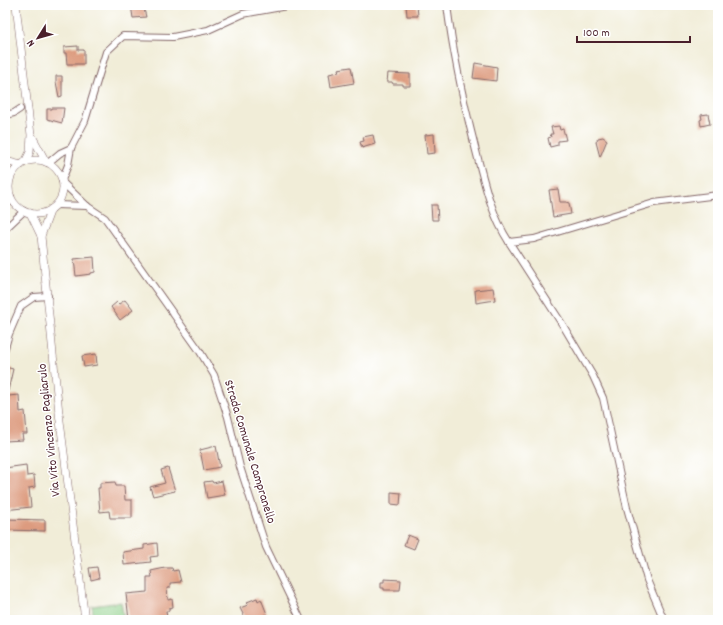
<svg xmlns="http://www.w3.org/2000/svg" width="723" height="625" font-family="Dekko,sans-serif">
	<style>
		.green { fill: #8ccf87; stroke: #6b7759 }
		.building { fill: #dd9b7f }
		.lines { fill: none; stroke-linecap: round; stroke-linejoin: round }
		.minor-casing { stroke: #846768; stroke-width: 8 }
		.tertiary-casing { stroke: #846768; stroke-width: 8 }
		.minor { stroke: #fff; stroke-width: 6 }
		.tertiary { stroke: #fff; stroke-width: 7 }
		.labels { text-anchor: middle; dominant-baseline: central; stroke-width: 3; stroke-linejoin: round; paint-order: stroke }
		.street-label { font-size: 13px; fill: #4a1f2b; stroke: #fff }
	</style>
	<rect width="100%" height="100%" fill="#fff"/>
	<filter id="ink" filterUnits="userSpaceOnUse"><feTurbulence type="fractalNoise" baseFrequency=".025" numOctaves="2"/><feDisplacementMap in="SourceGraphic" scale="8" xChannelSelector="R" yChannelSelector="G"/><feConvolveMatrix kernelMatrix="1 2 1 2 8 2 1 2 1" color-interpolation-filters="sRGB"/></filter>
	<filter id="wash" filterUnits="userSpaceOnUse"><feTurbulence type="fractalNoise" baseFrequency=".012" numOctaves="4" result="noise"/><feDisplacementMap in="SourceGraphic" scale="16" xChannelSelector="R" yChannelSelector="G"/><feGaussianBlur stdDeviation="0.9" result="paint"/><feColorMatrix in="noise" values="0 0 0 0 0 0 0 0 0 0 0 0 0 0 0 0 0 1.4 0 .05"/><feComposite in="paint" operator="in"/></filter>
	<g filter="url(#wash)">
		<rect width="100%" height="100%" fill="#f1edd8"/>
		<path class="green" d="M121 602 124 620H94L92 606Z"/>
		<g id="blocks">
			<g class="building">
				<path d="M131 5H143L146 17 133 18Z"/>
				<path d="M406 5H417L418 16H407Z"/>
				<path d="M78 46V50H84V64H67L66 53H64V47Z"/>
				<path d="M475 63 497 67 496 81 473 78Z"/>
				<path d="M351 67 354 83 331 87 329 74 339 72 338 69Z"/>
				<path d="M388 73 410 74V86H403V84H393L392 82H387Z"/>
				<path d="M56 76H62V96L59 97 56 82Z"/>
				<path d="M52 108H64L62 123 47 119V109H52Z"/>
				<path d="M708 114 710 124 701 126 700 120 702 119 701 115Z"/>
				<path d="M559 126 560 130 563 129 566 140 558 141V145L550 147 548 138 551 137 550 134H553L551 127Z"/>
				<path d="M434 134 435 153 427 154 425 135Z"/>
				<path d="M373 135 375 144 362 148 360 142 364 141 363 137Z"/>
				<path d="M603 137 607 140 600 157 596 142 598 138Z"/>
				<path d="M558 189 560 202H566L569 203 571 214 553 217 549 190Z"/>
				<path d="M431 205H437L438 220H432Z"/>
				<path d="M94 257 95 272 91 273V274L76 276 74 259Z"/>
				<path d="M493 288 495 300 476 303 475 290Z"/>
				<path d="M125 300 133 310 120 320 111 307 117 302 119 304Z"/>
				<path d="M96 354 97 365 84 367 82 356Z"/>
				<path d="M5 367 13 369 8 391 5 390Z"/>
				<path d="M19 395 20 412 25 411 27 434H22L23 440 5 441V407L8 406V396Z"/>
				<path d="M216 446 220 467 204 470 200 450Z"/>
				<path d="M26 465 27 476 34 475 35 487 29 488 31 507 5 510V468Z"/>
				<path d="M168 468 175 491 153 496 150 487 165 483 161 470Z"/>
				<path d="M212 481 213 483 222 481 225 495 207 498 204 482Z"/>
				<path d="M115 482 116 486H124L125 500H132V518H110L109 511 100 512 98 488H100V483Z"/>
				<path d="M391 492 401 493 400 505 391 504Z"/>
				<path d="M5 519 45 520V531L5 530Z"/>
				<path d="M408 535 418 539 414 549 404 545Z"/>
				<path d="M157 543 158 556 150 557 151 562 124 565 123 552 144 549V545Z"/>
				<path d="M97 567 99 578 91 580 89 568Z"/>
				<path d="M165 568H172L173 571 178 570 181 582 170 583V588H167L168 600 172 599 173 607 169 608V611H166L167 618 129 620 126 594 147 592V577H152L151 571Z"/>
				<path d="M384 579 401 580 400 590H384V588H381V582H384Z"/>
				<path d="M257 598 258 601 261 599 267 614 253 620H246L240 608 248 605 247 602Z"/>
			</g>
		</g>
	</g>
	<g filter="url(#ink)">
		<use href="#blocks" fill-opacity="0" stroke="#846768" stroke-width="1"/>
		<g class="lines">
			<g class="minor-casing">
				<g id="minor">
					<path d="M447 5C453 53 463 100 475 147 483 178 491 215 509 242L534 239 654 203 718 195"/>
					<path d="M5 115 14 113 20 109"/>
					<path d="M48 163 60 153 71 148"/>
					<path d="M62 180 68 165 71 148 85 121 106 52 123 36 173 37 208 30 243 14 292 5"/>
					<path d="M63 183 87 206 105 218 199 350 214 375 228 417 240 467 266 547 301 620"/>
					<path d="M56 205 87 206"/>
					<path d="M5 208 11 197"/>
					<path d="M5 229 24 211"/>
					<path d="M509 242 564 327 593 376 603 398 627 508 647 580 664 620"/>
					<path d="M5 348 9 334 21 306 34 297 48 296"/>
				</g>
			</g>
			<g class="tertiary-casing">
				<g id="tertiary">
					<path d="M16 5 31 135 30 152 25 162"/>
					<path d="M32 136 46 162"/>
					<circle cx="36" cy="187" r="27"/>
					<path d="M5 161 21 165"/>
					<path d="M30 213 41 236 59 413 85 620"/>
					<path d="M41 236 51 209"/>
				</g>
			</g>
			<use href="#minor" class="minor"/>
			<use href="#tertiary" class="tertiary"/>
		</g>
	</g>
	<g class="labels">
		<g class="street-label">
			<text transform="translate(50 430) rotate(-96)">Via Vito Vincenzo Pagliarulo</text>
			<text transform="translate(249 452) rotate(73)">Strada Comunale Campranello</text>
		</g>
	</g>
	<rect width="723" height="625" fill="none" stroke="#fff" stroke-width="20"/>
	<g transform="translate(38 38) rotate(233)" stroke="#ffffff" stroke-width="3" paint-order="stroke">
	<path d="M0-3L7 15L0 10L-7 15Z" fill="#4a1f2b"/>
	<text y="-6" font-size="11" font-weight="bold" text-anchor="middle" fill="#4a1f2b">N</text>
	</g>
	<path d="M577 36v6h113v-6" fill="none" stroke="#4a1f2b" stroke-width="2"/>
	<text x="583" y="36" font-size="12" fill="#4a1f2b" stroke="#ffffff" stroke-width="3" paint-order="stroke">100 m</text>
</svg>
